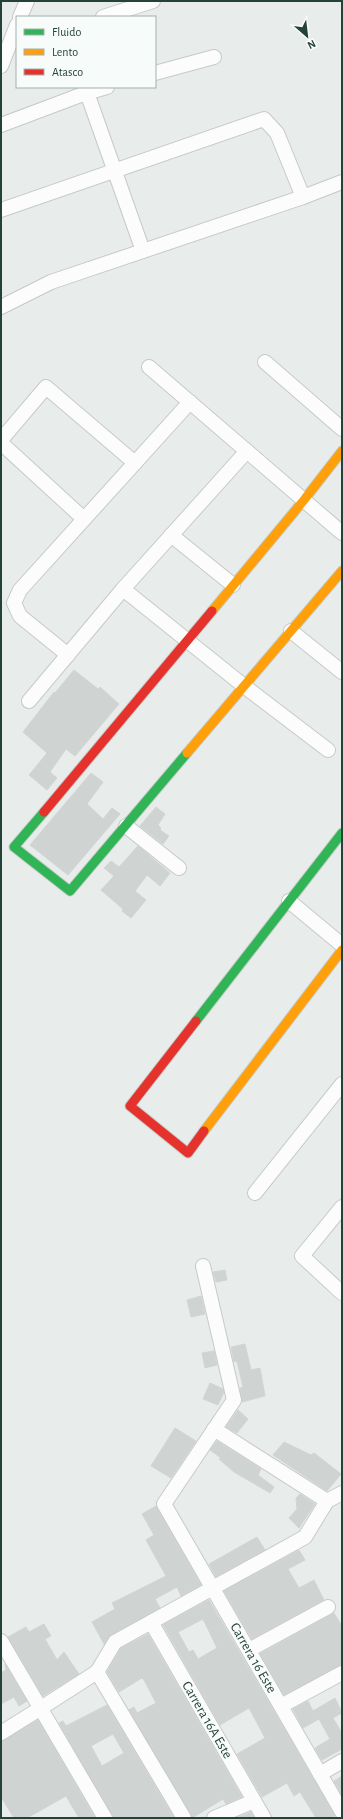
<svg xmlns="http://www.w3.org/2000/svg" width="343" height="1819" font-family="'Alegreya Sans',sans-serif">
	<style>
		.building { fill: #cfd4d2; stroke: #d1d6d4; fill-rule: evenodd }
		.lines { fill: none; stroke-linecap: round; stroke-linejoin: round }
		.street-casing { stroke: #c5cac8; stroke-width: 16 }
		.fast-casing { stroke: #c3cbc8; stroke-width: 11 }
		.slow-casing { stroke: #c3cbc8; stroke-width: 11 }
		.jam-casing { stroke: #c3cbc8; stroke-width: 11 }
		.street { stroke: #fcfcfc; stroke-width: 14 }
		.fast { stroke: #30b455; stroke-width: 9 }
		.slow { stroke: #ff9f0a; stroke-width: 9 }
		.jam { stroke: #e5322d; stroke-width: 9 }
		.labels { text-anchor: middle; dominant-baseline: central; stroke-width: 3; stroke-linejoin: round; paint-order: stroke }
		.street-label { font-size: 14px; fill: #24423a; stroke: #f7fbf9 }
	</style>
	<rect width="100%" height="100%" fill="#e8edeb"/>
	<g class="building">
		<path d="M74 670 98 689 100 687 119 704 75 756 66 749 50 772 57 778 47 790 29 775 47 753 23 732 54 692 55 693Z"/>
		<path d="M91 773 103 782 87 804 103 819 112 808 120 814 68 875 30 845Z"/>
		<path d="M156 807 165 814 158 825 161 828 160 830 169 836 163 844 140 826Z"/>
		<path d="M138 846 170 873 160 886 147 875 135 891 146 900 131 918 122 911 123 909 101 890 114 876 104 868 111 861 119 867Z"/>
		<path d="M225 1270 227 1280 216 1282 213 1272Z"/>
		<path d="M201 1296 205 1314 191 1317 187 1300Z"/>
		<path d="M245 1344 251 1370 260 1368 265 1396 242 1402 240 1388 243 1387 237 1361 234 1362 231 1347Z"/>
		<path d="M214 1351 217 1365 205 1368 202 1353Z"/>
		<path d="M210 1383 223 1389 224 1392 218 1405 203 1399Z"/>
		<path d="M238 1410 248 1419 237 1433 226 1427Z"/>
		<path d="M175 1428 196 1441 171 1478 151 1466Z"/>
		<path d="M217 1441 261 1469 258 1475 274 1487 270 1493 234 1472 219 1459 221 1458 210 1450Z"/>
		<path d="M284 1442 311 1455 314 1453 341 1474 327 1491 273 1455Z"/>
		<path d="M300 1494 315 1504 299 1528 289 1518 297 1509 296 1498Z"/>
		<path d="M156 1506 201 1585 181 1596 177 1587 155 1599 160 1608 111 1635 104 1644 92 1622 115 1609 112 1603 166 1576 146 1540 154 1535 142 1514Z"/>
		<path d="M257 1537 265 1550 216 1577 209 1564Z"/>
		<path d="M299 1550 305 1560 288 1569 299 1588 314 1580 324 1600 252 1639 224 1591Z"/>
		<path d="M209 1600 313 1778 335 1816 331 1818H316L300 1792 294 1796 287 1783 262 1797 237 1754 265 1738 249 1708 220 1725 163 1625ZM203 1619 217 1648 198 1659 193 1650 189 1652 178 1632Z"/>
		<path d="M334 1613 342 1626V1665L284 1695 260 1654Z"/>
		<path d="M44 1624 51 1636 45 1639 57 1660 64 1652 79 1674 43 1696 8 1637 26 1627 29 1632Z"/>
		<path d="M148 1634 242 1797 226 1804 223 1799 192 1818 129 1710 134 1707 137 1713 156 1703 144 1680 142 1678 119 1692 107 1672 121 1648Z"/>
		<path d="M5 1664 27 1701 19 1706 14 1697 1 1704V1673L6 1670Z"/>
		<path d="M335 1698 342 1713 333 1718 342 1733V1749L322 1760 315 1748 330 1739 319 1719 303 1728 293 1709 308 1701 313 1711Z"/>
		<path d="M107 1705 174 1818H113L59 1723 63 1721 66 1726ZM113 1734 124 1753 102 1766 91 1746Z"/>
		<path d="M38 1720 95 1818H79L66 1796 27 1818H14L1 1797V1741Z"/>
		<path d="M342 1776V1795L334 1781Z"/>
		<path d="M251 1812 254 1818H236Z"/>
	</g>
	<g class="lines">
		<g class="street-casing">
			<g id="street">
				<path d="M20 17 27 1"/>
				<path d="M103 17 153 1"/>
				<path d="M1 66 17 25"/>
				<path d="M155 73 214 57"/>
				<path d="M85 87 143 251"/>
				<path d="M1 125 86 93 107 87"/>
				<path d="M1 210 264 119 277 133 303 197"/>
				<path d="M1 307 51 282 303 197 342 182"/>
				<path d="M265 362 342 429"/>
				<path d="M149 367 342 533"/>
				<path d="M1 440 46 387 135 463"/>
				<path d="M1 443 84 519"/>
				<path d="M171 535 233 585"/>
				<path d="M123 589 244 686 328 750"/>
				<path d="M291 631 342 672"/>
				<path d="M68 655 20 616 14 603 20 590 190 402"/>
				<path d="M29 701 123 589 247 451"/>
				<path d="M126 826 179 868"/>
				<path d="M289 901 342 945"/>
				<path d="M255 1193 342 1084"/>
				<path d="M342 1207 302 1256 342 1293"/>
				<path d="M203 1266 234 1400 164 1504 342 1812"/>
				<path d="M214 1429 327 1501"/>
				<path d="M151 1622 264 1818"/>
				<path d="M1 1641 105 1818"/>
				<path d="M249 1650 328 1607"/>
				<path d="M97 1672 184 1818"/>
				<path d="M281 1706 342 1673"/>
				<path d="M1 1733 41 1708 97 1672 115 1642 305 1537 327 1501 342 1493"/>
				<path d="M320 1774 342 1761"/>
				<path d="M214 1818 254 1801"/>
			</g>
		</g>
		<g class="fast-casing">
			<g id="fast">
				<path d="M44 812 14 847 70 891 187 753"/>
				<path d="M196 1021 342 833"/>
			</g>
		</g>
		<g class="slow-casing">
			<g id="slow">
				<path d="M212 611 304 500 342 451"/>
				<path d="M187 753 342 571"/>
				<path d="M204 1131 342 950"/>
			</g>
		</g>
		<g class="jam-casing">
			<g id="jam">
				<path d="M44 812 212 611"/>
				<path d="M196 1021 130 1106 188 1153 204 1131"/>
			</g>
		</g>
		<use href="#street" class="street"/>
		<use href="#fast" class="fast"/>
		<use href="#slow" class="slow"/>
		<use href="#jam" class="jam"/>
	</g>
	<g class="labels">
		<g class="street-label">
			<text transform="translate(253 1658) rotate(60)">Carrera 16 Este</text>
			<text transform="translate(207 1720) rotate(60)">Carrera 16A Este</text>
		</g>
	</g>
	<rect width="343" height="1819" fill="none" stroke="#24423a" stroke-width="4"/>
	<rect x="16" y="16" width="140" height="72" fill="#f7fbf9" stroke="#a3b1ad"/>
	<rect x="24" y="29" width="20" height="6" fill="#30b455" stroke="#a3b1ad"/>
	<text x="52" y="36" font-size="12" fill="#24423a">Fluido</text>
	<rect x="24" y="49" width="20" height="6" fill="#ff9f0a" stroke="#a3b1ad"/>
	<text x="52" y="56" font-size="12" fill="#24423a">Lento</text>
	<rect x="24" y="69" width="20" height="6" fill="#e5322d" stroke="#a3b1ad"/>
	<text x="52" y="76" font-size="12" fill="#24423a">Atasco</text>
	<g transform="translate(307 36) rotate(152)" stroke="#f7fbf9" stroke-width="3" paint-order="stroke">
	<path d="M0-3L7 15L0 10L-7 15Z" fill="#24423a"/>
	<text y="-6" font-size="11" font-weight="bold" text-anchor="middle" fill="#24423a">N</text>
	</g>
</svg>
